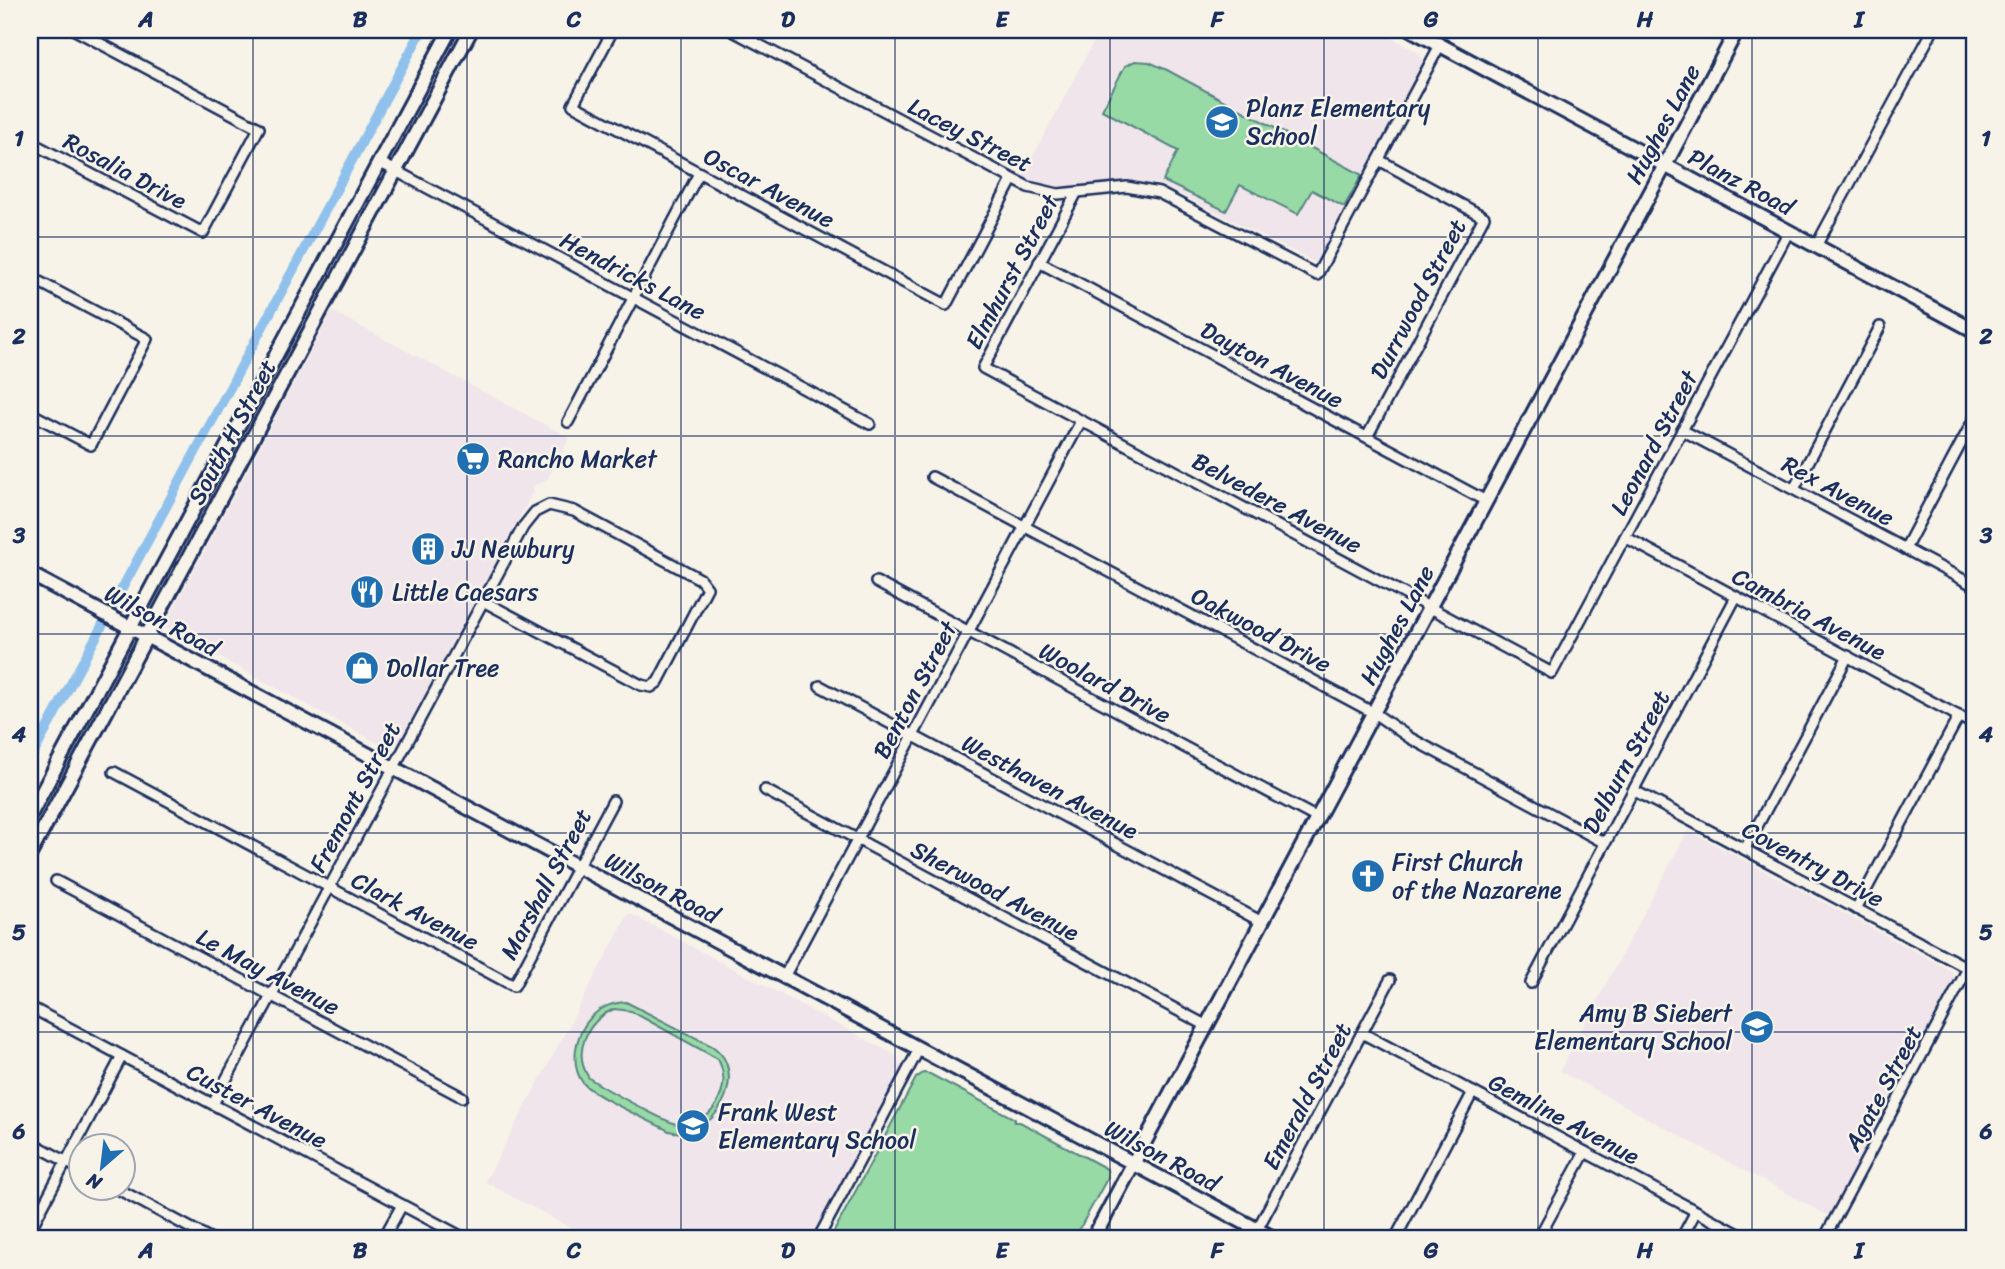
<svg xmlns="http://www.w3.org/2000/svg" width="2005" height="1269" font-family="Sriracha,sans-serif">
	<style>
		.built { fill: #f0e5eb }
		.green { fill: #97daa6; stroke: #598482; stroke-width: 2; fill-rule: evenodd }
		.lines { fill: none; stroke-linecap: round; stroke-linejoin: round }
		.canal { stroke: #90c1ec; stroke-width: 10 }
		.street-casing { stroke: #1b2f5e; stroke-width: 14 }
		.secondary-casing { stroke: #1b2f5e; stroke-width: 18 }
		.street { stroke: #f7f3e8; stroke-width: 9 }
		.secondary { stroke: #f7f3e8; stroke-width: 12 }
		.grid { fill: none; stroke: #1b2f5e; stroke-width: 2; stroke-opacity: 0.55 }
		.labels { text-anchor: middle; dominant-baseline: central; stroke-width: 5; stroke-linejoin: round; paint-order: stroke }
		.poi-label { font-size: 24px; fill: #1b2f5e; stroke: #f7f3e8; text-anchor: start }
		.street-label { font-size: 24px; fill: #1b2f5e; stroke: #f7f3e8 }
		.neatline { fill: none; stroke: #1b2f5e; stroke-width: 2.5 }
		.grid-label { font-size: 23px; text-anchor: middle; font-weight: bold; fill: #1b2f5e }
	</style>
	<rect width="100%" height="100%" fill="#f7f3e8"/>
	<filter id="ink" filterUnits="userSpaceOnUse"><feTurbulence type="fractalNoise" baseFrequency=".0143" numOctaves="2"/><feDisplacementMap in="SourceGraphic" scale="14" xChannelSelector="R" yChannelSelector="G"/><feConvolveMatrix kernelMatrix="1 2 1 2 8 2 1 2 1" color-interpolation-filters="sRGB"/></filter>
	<g filter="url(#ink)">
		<g class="built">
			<path d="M1100 30H1377L1416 51 1422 57V66L1320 257 1314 262 1161 185 1132 181 1071 187 1042 184 1022 177Z"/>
			<path d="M332 311 570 438 547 480 533 486V492L398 744 391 747H385L164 627Z"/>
			<path d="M1688 830 1950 970 1954 976 1953 984 1829 1216 1560 1071Z"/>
			<path d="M629 913 895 1055 900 1062 901 1071 811 1239H592L485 1182Z"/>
		</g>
		<g class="green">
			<path d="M1135 61 1149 62 1167 70 1362 175 1344 207 1312 190 1298 214 1240 185 1226 211 1163 181 1178 151 1102 110 1125 66Z"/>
			<path d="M626 1002 712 1046C752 1072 714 1144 669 1131 650 1121 595 1097 583 1083 572 1068 574 1046 582 1030 591 1013 606 1003 626 1002ZM614 1009 631 1011 718 1059C726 1075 725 1089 716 1105 709 1116 695 1127 680 1125 666 1123 602 1087 589 1078 572 1052 587 1021 614 1009Z"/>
			<path d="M923 1073 930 1074 1015 1119 1014 1122H1020L1107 1169 1108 1177 1074 1239H830L916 1078Z"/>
		</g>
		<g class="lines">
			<g class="canal">
				<path d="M1689 30 1714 36"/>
				<path d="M30 760 422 30"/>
			</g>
			<g class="street-casing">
				<g id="street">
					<path d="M613 30 573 105 946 305 1012 180"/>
					<path d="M731 30 1028 187 1058 194 1127 187 1159 193 1317 275 1440 45"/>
					<path d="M30 142 203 233 259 128 75 30"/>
					<path d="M379 162 870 424"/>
					<path d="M1076 194 983 368 1552 673 1789 231"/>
					<path d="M1816 246 1933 30"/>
					<path d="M1039 262 1486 501"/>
					<path d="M30 277 147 339 91 445 30 413"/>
					<path d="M568 422 699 173"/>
					<path d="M1682 430 1975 586"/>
					<path d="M1367 437 1484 217 1379 160"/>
					<path d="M932 477 1374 713 1410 738 1605 843"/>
					<path d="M1794 489 1880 327"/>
					<path d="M1625 537 1975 725"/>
					<path d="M1905 549 1975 417"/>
					<path d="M876 582 1317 818"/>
					<path d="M820 686 1262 922"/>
					<path d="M114 772 514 986 613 801"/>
					<path d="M765 790 1207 1026"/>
					<path d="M1633 790 1975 972"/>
					<path d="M1745 849 1848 656"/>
					<path d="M56 881 462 1097"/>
					<path d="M1856 909 1959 716"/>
					<path d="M784 977 1081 421"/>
					<path d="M1531 983 1736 597"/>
					<path d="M30 1007 466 1239"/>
					<path d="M1362 1033 1748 1239"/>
					<path d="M213 1104 523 527 535 512 549 505 574 511 700 579 707 588 658 682 651 687 641 685 483 601"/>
					<path d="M30 1142 80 1169"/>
					<path d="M116 1188 211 1239"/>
					<path d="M30 1230 122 1056"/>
					<path d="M1257 1230 1390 980"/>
					<path d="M1969 1235 1975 1224"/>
					<path d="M383 1239 402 1205"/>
					<path d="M818 1239 919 1049"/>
					<path d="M1395 1239 1473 1092"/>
					<path d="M1538 1239 1585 1152"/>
					<path d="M1681 1239 1696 1211"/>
					<path d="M1824 1239 1975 955"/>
				</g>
			</g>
			<g class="secondary-casing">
				<g id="secondary">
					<path d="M1412 30 1975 331"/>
					<path d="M30 574 1275 1239"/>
					<path d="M30 815 450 30"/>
					<path d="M30 854 471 30"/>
					<path d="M1093 1239 1737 30"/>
				</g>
			</g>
			<use href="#street" class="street"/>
			<use href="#secondary" class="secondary"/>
		</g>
	</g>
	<path class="grid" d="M253 30V1239M467 30V1239M681 30V1239M895 30V1239M1110 30V1239M1324 30V1239M1538 30V1239M1752 30V1239M30 237H1975M30 436H1975M30 634H1975M30 833H1975M30 1032H1975"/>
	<defs>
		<g id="school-disc" transform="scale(1.75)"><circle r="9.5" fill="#1f6fb2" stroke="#f7f3e8"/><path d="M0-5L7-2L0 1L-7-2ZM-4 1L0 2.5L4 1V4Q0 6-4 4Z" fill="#fff"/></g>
		<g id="supermarket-disc" transform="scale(1.75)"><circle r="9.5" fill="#1f6fb2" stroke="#f7f3e8"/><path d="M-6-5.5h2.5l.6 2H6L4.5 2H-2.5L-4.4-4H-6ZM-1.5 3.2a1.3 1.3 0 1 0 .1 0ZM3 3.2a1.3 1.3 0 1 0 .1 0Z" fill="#fff"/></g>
		<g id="building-disc" transform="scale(1.75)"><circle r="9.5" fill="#1f6fb2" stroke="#f7f3e8"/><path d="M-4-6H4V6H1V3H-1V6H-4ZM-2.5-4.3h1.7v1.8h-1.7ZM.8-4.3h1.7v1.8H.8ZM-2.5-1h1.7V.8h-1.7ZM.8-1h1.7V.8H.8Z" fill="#fff"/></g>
		<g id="restaurant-disc" transform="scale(1.75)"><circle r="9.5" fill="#1f6fb2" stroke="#f7f3e8"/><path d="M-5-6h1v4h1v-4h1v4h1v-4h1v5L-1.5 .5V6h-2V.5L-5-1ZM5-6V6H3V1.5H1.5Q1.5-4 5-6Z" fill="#fff"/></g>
		<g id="shop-disc" transform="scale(1.75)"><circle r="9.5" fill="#1f6fb2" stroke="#f7f3e8"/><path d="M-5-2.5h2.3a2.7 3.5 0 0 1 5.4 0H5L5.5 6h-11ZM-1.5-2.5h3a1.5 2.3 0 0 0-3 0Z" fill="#fff"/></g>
		<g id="church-disc" transform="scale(1.75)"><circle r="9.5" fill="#1f6fb2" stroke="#f7f3e8"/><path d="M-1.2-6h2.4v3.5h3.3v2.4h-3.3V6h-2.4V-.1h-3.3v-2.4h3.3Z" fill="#fff"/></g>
	</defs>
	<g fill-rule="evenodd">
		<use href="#school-disc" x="1222" y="122"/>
		<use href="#supermarket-disc" x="473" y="459"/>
		<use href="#building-disc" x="428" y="549"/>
		<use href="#restaurant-disc" x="367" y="592"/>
		<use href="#shop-disc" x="362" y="668"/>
		<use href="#church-disc" x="1368" y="876"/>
		<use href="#school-disc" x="1757" y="1027"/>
		<use href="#school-disc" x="693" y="1126"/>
	</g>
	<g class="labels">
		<g class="poi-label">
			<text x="1246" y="108">Planz Elementary<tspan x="1246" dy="28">School</tspan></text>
			<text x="498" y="459">Rancho Market</text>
			<text x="452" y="549">JJ Newbury</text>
			<text x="392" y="592">Little Caesars</text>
			<text x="386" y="668">Dollar Tree</text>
			<text x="1392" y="862">First Church<tspan x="1392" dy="28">of the Nazarene</tspan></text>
			<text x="1732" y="1013" text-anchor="end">Amy B Siebert<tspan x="1732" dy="28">Elementary School</tspan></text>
			<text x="718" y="1112">Frank West<tspan x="718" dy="28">Elementary School</tspan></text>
		</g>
		<g class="street-label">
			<text transform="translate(1663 124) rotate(-62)">Hughes Lane</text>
			<text transform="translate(970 135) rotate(27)">Lacey Street</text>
			<text transform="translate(125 171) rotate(28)">Rosalia Drive</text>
			<text transform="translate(1741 182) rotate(28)">Planz Road</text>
			<text transform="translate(769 188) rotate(28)">Oscar Avenue</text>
			<text transform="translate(1012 272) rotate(-62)">Elmhurst Street</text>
			<text transform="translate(633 276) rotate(28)">Hendricks Lane</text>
			<text transform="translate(1418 299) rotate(-62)">Durrwood Street</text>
			<text transform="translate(1272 365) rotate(28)">Dayton Avenue</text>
			<text transform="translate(232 432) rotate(-62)">South H Street</text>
			<text transform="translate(1654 443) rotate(-62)">Leonard Street</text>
			<text transform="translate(1838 491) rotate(28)">Rex Avenue</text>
			<text transform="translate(1277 503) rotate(28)">Belvedere Avenue</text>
			<text transform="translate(1809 614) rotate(28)">Cambria Avenue</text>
			<text transform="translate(162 621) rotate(28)">Wilson Road</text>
			<text transform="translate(1397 625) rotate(-62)">Hughes Lane</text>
			<text transform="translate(1261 630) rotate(28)">Oakwood Drive</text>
			<text transform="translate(1105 683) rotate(28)">Woolard Drive</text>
			<text transform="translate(915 690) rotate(-62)">Benton Street</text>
			<text transform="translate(1626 762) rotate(-62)">Delburn Street</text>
			<text transform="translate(1050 787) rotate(28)">Westhaven Avenue</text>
			<text transform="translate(355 797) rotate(-62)">Fremont Street</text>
			<text transform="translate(1813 864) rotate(28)">Coventry Drive</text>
			<text transform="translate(546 884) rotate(-62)">Marshall Street</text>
			<text transform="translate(662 888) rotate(28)">Wilson Road</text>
			<text transform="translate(995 891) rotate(28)">Sherwood Avenue</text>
			<text transform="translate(415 911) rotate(28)">Clark Avenue</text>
			<text transform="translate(268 972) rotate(28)">Le May Avenue</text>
			<text transform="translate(1883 1088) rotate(-62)">Agate Street</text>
			<text transform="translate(1307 1096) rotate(-62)">Emerald Street</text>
			<text transform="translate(257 1106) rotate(28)">Custer Avenue</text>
			<text transform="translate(1564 1119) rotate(28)">Gemline Avenue</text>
			<text transform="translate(1162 1156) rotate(28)">Wilson Road</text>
		</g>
	</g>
	<rect width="2005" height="1269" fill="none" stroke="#f7f3e8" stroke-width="77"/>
	<g transform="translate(102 1167) rotate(208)"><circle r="33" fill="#f7f3e8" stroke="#9fa5b1" stroke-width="2"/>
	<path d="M0-5L12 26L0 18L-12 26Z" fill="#1f6fb2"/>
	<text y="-10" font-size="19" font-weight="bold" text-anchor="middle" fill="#1b2f5e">N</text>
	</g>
	<rect x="38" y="38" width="1928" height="1192" class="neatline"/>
	<g class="grid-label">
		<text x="146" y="27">A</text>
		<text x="360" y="27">B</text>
		<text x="574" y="27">C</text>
		<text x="788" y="27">D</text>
		<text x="1002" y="27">E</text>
		<text x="1217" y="27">F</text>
		<text x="1431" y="27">G</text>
		<text x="1645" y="27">H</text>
		<text x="1859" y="27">I</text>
		<text x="19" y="146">1</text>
		<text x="1986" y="146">1</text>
		<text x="19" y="344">2</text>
		<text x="1986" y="344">2</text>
		<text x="19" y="543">3</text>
		<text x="1986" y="543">3</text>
		<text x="19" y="742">4</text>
		<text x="1986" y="742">4</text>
		<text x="19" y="940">5</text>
		<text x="1986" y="940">5</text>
		<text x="19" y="1139">6</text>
		<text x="1986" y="1139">6</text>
		<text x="146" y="1258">A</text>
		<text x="360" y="1258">B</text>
		<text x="574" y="1258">C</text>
		<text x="788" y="1258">D</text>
		<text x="1002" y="1258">E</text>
		<text x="1217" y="1258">F</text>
		<text x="1431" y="1258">G</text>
		<text x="1645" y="1258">H</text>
		<text x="1859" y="1258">I</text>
	</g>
</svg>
